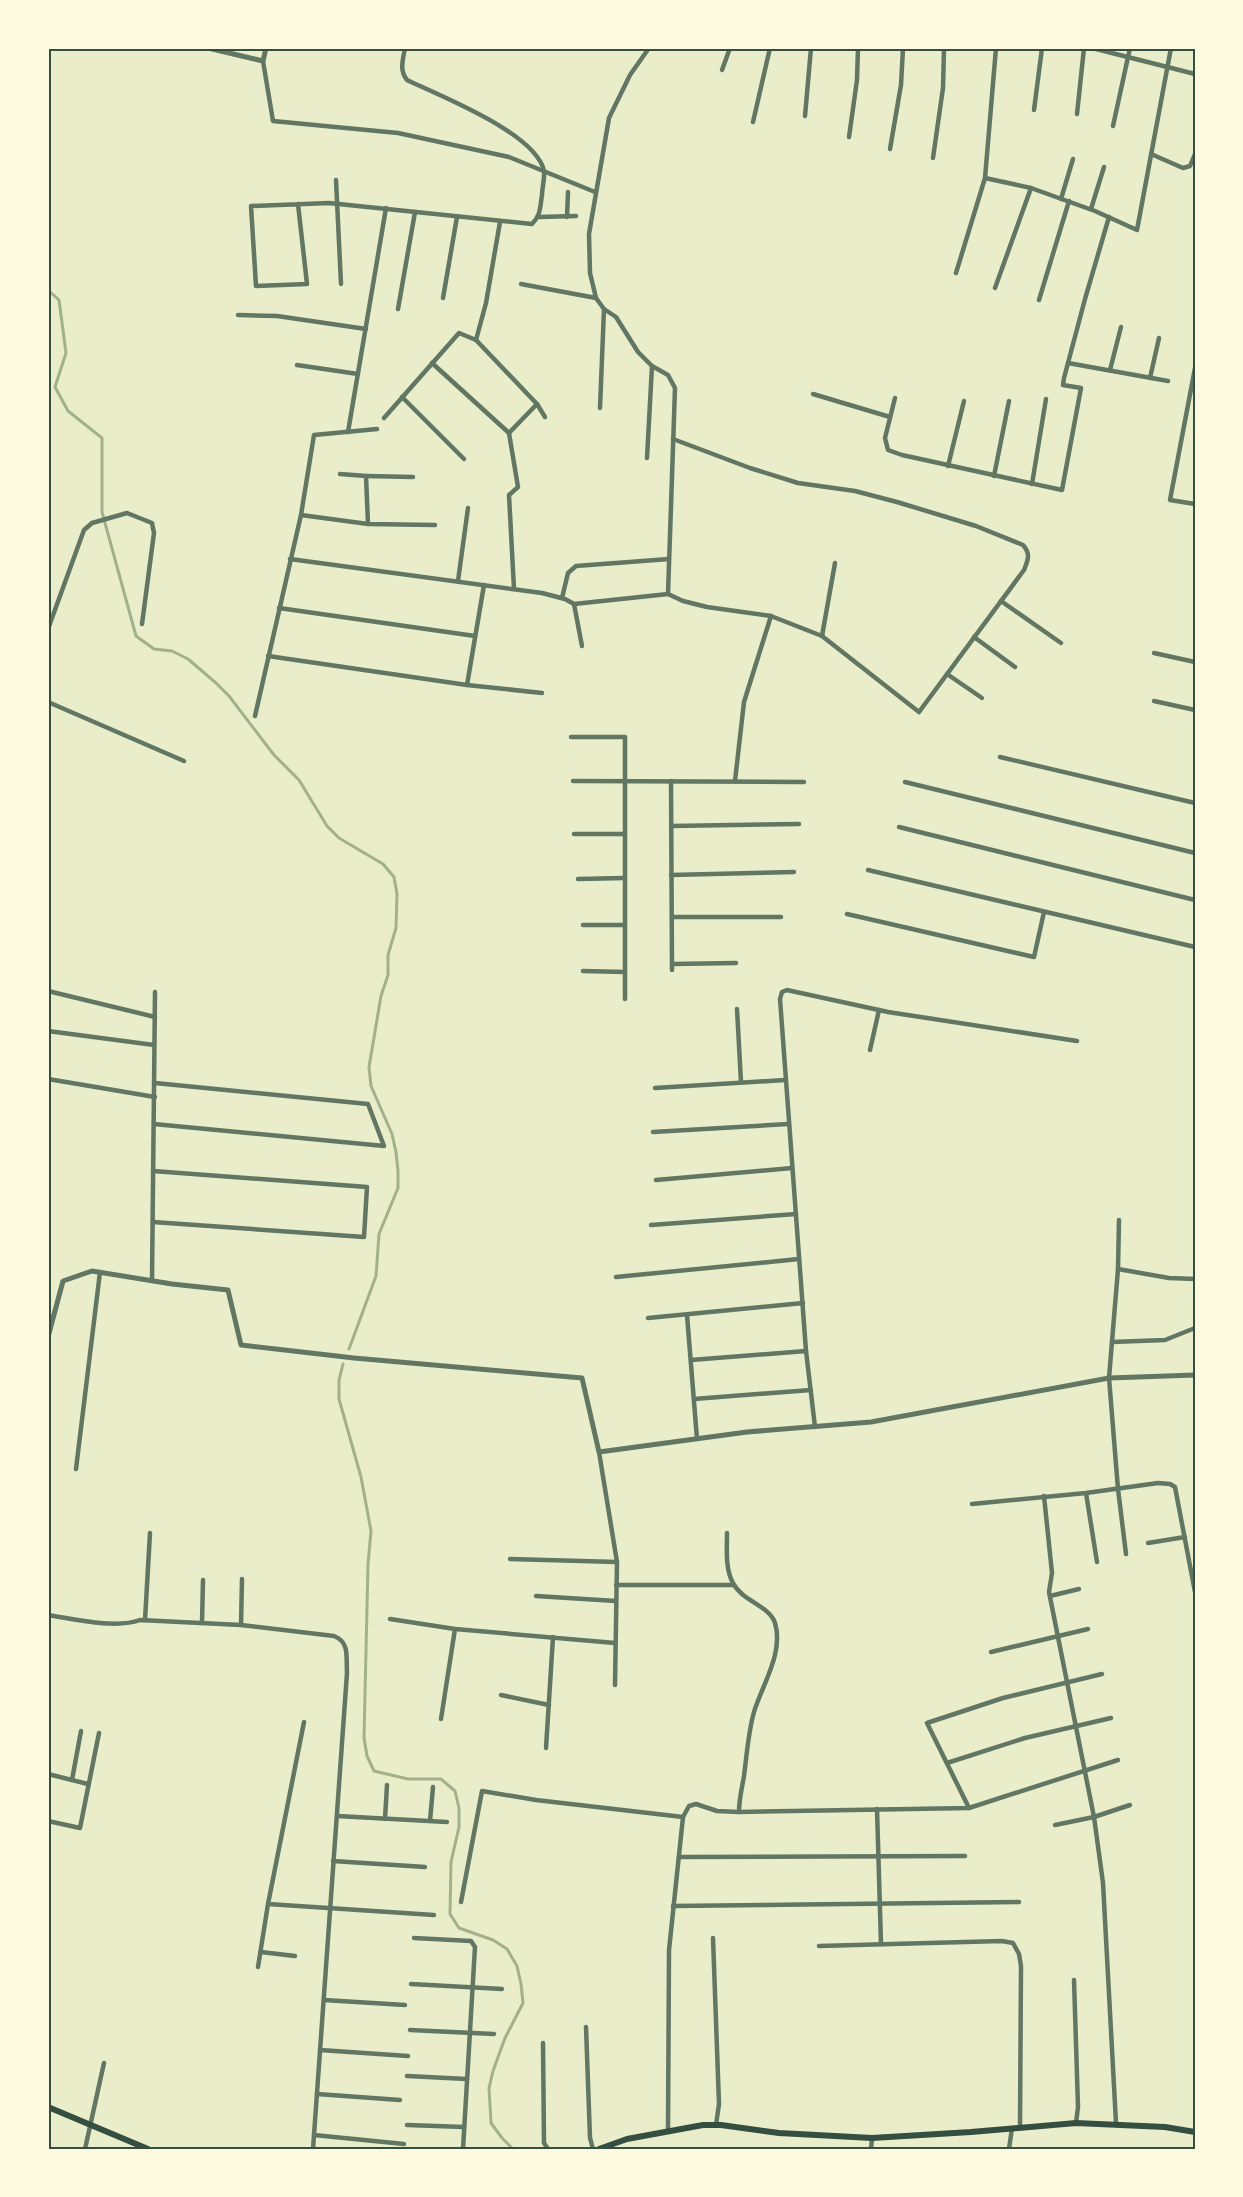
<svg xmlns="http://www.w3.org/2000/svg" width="1243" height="2197" font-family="Figtree,sans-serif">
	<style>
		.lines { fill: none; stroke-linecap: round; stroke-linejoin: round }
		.stream { stroke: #a3b18a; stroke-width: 3 }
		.minor { stroke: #617663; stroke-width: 4.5 }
		.tertiary { stroke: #617663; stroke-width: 5 }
		.secondary { stroke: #344e41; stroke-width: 6 }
		.neatline { fill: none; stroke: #344e41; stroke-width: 2 }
	</style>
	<rect width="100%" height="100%" fill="#e9edc9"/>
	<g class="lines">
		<g class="stream">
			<path d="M48 290 59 300 66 353 55 387 68 411 102 438V512L136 636 154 649 172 651 188 659 216 683 229 696 274 755 299 780 327 826 339 838 383 864 394 877 397 894 396 928 388 955V975L381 996 369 1067 371 1086 392 1134 396 1152 398 1171V1188L379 1234 376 1276 349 1349"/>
			<path d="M343 1364 339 1380V1399L361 1477 371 1531 368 1564 364 1738 367 1756 374 1771 408 1779H441L455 1791 459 1808V1827L451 1862 450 1914 459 1928 493 1940 507 1949 517 1966 521 1984 523 2003 505 2038 493 2071 489 2088 491 2123 502 2138 513 2149"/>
		</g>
		<g class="minor">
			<path d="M1092 48 1195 74"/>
			<path d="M263 61 273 121 398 133 509 157 595 192"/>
			<path d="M722 70 730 48"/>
			<path d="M1034 110 1042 48"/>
			<path d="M1077 114 1084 48"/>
			<path d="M805 116 811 48"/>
			<path d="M753 122 770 48"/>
			<path d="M1113 126 1130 48"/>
			<path d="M849 137 857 80 858 48"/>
			<path d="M890 149 901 85 903 48"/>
			<path d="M1151 154 1183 168 1190 166 1195 154"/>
			<path d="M933 158 943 88 944 48"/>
			<path d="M985 178 1031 188 1095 211 1137 230 1171 48"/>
			<path d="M336 180 341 284"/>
			<path d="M1061 199 1073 159"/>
			<path d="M298 204 307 284 256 286 251 206 329 203 532 224C541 215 540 207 542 195 542 188 545 178 544 171 536 133 440 96 407 80 399 70 403 60 405 48"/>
			<path d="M1091 209 1104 167"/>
			<path d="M539 217 576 216"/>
			<path d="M567 217 568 192"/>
			<path d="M956 273 985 178 996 48"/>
			<path d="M521 284 596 298"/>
			<path d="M995 288 1031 188"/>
			<path d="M443 298 457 217"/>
			<path d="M1039 300 1069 201"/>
			<path d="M398 309 415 212"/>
			<path d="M238 315 277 316 366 329"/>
			<path d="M476 340 486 303 500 222"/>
			<path d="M432 363 509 433"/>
			<path d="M1068 363 1168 381"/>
			<path d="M297 365 358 374"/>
			<path d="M1195 368 1170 500 1195 504"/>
			<path d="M1110 370 1121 327"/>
			<path d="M1150 378 1159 338"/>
			<path d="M813 394 890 417"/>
			<path d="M402 397 464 459"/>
			<path d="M895 398 885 438 888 450 902 455 1062 490 1081 388 1063 385 1064 378 1085 299 1109 217"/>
			<path d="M537 404 545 417"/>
			<path d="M600 408 604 309"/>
			<path d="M384 418 459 333 476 340 537 404 509 433 518 487 509 495 514 589"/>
			<path d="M348 432 386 208"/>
			<path d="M647 458 652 366"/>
			<path d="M948 466 964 401"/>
			<path d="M340 474 366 476 368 524"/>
			<path d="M366 476 413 477"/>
			<path d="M994 476 1009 401"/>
			<path d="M1032 484 1046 399"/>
			<path d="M301 515 368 524 435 525"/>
			<path d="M290 559 542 593 565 599 574 604 668 594 675 388 668 375 652 366 638 352 616 317 604 309 596 298 590 273 589 234 609 118 630 75 649 48"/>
			<path d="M458 581 468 508"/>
			<path d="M668 594 683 601 707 607 771 616 822 636 919 712 1024 570C1028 560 1031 554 1023 545L976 526 897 502 855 491 798 483 750 468 673 439"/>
			<path d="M562 598 568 573 576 566 669 559"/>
			<path d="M1001 601 1061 643"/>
			<path d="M574 604 582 646"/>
			<path d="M279 608 475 636"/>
			<path d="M48 629 84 530 92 523 127 513 152 523 154 533 142 624"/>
			<path d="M822 636 835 563"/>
			<path d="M974 637 1015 667"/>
			<path d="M1154 653 1195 662"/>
			<path d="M268 656 467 685 542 693"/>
			<path d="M947 674 982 698"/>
			<path d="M467 685 484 585"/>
			<path d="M1154 701 1195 710"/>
			<path d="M48 702 184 761"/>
			<path d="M255 716 301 515 314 435 377 429"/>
			<path d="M571 737H625V999"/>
			<path d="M1000 757 1195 803"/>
			<path d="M573 781 804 782"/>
			<path d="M671 781 672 970"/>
			<path d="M735 781 744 702 771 616"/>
			<path d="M905 782 1195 853"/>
			<path d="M671 826 799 824"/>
			<path d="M899 827 1195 900"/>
			<path d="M574 834H625"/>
			<path d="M868 870 1195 947"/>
			<path d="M671 875 794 872"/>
			<path d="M578 879 625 878"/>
			<path d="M847 914 1034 957 1044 912"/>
			<path d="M672 917H781"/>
			<path d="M583 925H625"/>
			<path d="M672 964 736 963"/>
			<path d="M583 971 625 972"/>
			<path d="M48 991 155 1017"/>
			<path d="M737 1009 741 1082"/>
			<path d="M48 1031 154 1045"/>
			<path d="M870 1050 879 1010"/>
			<path d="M48 1079 155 1097"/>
			<path d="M655 1088 785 1080"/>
			<path d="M154 1124 384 1146 368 1104 155 1083"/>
			<path d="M653 1132 788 1124"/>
			<path d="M656 1180 792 1168"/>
			<path d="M1119 1220 1118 1269 1109 1378 1118 1489 1126 1554"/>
			<path d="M153 1222 364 1237 367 1187 153 1171"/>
			<path d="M651 1225 796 1214"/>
			<path d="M1118 1269 1169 1278 1195 1279"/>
			<path d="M616 1277 799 1259"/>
			<path d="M152 1281 155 992"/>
			<path d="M687 1315 697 1439"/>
			<path d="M648 1318 803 1303"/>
			<path d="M1112 1342 1165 1340 1195 1328"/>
			<path d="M691 1360 806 1351"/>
			<path d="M694 1399 811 1390"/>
			<path d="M815 1427 806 1351 780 999 782 992 787 990 888 1012 1077 1041"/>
			<path d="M599 1452 617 1562 615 1685"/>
			<path d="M76 1469 100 1272"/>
			<path d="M1086 1493 1097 1562"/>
			<path d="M1044 1496 1052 1573 1049 1592 1094 1817 1103 1883 1116 2123"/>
			<path d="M972 1504 1086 1493 1158 1483 1170 1484 1175 1487 1195 1592"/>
			<path d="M1148 1543 1185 1537"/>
			<path d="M510 1559 617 1562"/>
			<path d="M616 1585H733"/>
			<path d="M536 1596 616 1601"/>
			<path d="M1050 1596 1079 1589"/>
			<path d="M48 1615C74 1619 115 1629 140 1620L241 1625 334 1636C350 1642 346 1658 347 1673L313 2149"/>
			<path d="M390 1619 455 1629 615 1643"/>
			<path d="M145 1620 150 1533"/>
			<path d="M202 1623 203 1580"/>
			<path d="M241 1625 242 1579"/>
			<path d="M991 1652 1088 1629"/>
			<path d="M501 1695 549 1705"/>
			<path d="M441 1719 455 1629"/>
			<path d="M546 1748 553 1637"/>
			<path d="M947 1763 1025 1738 1111 1718"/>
			<path d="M48 1774 88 1784"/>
			<path d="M72 1780 81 1731"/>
			<path d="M969 1808 927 1723 1003 1698 1102 1674"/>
			<path d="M877 1809 881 1944"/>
			<path d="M739 1812 969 1808 1118 1760"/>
			<path d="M337 1816 447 1822"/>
			<path d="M385 1819 387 1785"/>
			<path d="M48 1821 80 1828 99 1733"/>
			<path d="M430 1821 433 1787"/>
			<path d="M1055 1825 1094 1817 1130 1805"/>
			<path d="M679 1857 965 1856"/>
			<path d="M333 1861 425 1867"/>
			<path d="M461 1902 482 1791 536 1800 683 1817"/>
			<path d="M268 1904 434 1915"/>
			<path d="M673 1906 1019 1902"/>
			<path d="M414 1938 471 1941 475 1947 463 2149"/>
			<path d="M713 1938 719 2104 716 2125"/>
			<path d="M819 1946 1002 1941 1013 1943 1019 1954 1021 1966 1020 2127"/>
			<path d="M261 1952 295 1956"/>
			<path d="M258 1967 268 1904 304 1722"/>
			<path d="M1074 1980 1078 2107 1076 2123"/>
			<path d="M411 1984 502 1989"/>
			<path d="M324 2000 405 2005"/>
			<path d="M586 2027 590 2138 593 2149"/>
			<path d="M410 2030 494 2034"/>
			<path d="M543 2043 544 2143 548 2149"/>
			<path d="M320 2050 408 2056"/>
			<path d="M407 2076 467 2079"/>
			<path d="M317 2094 400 2100"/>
			<path d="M407 2125 464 2127"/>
			<path d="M668 2130 669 1950 683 1817 689 1806 696 1804 717 1811 739 1812C739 1799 742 1788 744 1776 747 1754 748 1733 754 1712 762 1685 784 1653 775 1623 770 1606 742 1601 733 1583 725 1569 727 1549 727 1533"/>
			<path d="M314 2135 404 2144"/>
			<path d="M85 2149 104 2063"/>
			<path d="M871 2149 872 2138"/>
			<path d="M1009 2149 1012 2128"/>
		</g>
		<g class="tertiary">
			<path d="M208 48 263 61 266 48"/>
			<path d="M48 1337 63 1281 92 1271 172 1284 228 1290 241 1345 354 1358 582 1378 599 1452 747 1432 871 1422 1109 1378 1195 1375"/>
		</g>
		<g class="secondary">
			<path d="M48 2107 148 2149"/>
			<path d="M599 2149 627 2139 703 2125H721L779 2133 872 2138 971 2132 1076 2123 1165 2127 1195 2132"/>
		</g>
	</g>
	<rect width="1243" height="2197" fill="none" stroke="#fefae0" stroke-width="99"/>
	<rect x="50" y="50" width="1144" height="2098" class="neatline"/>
</svg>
